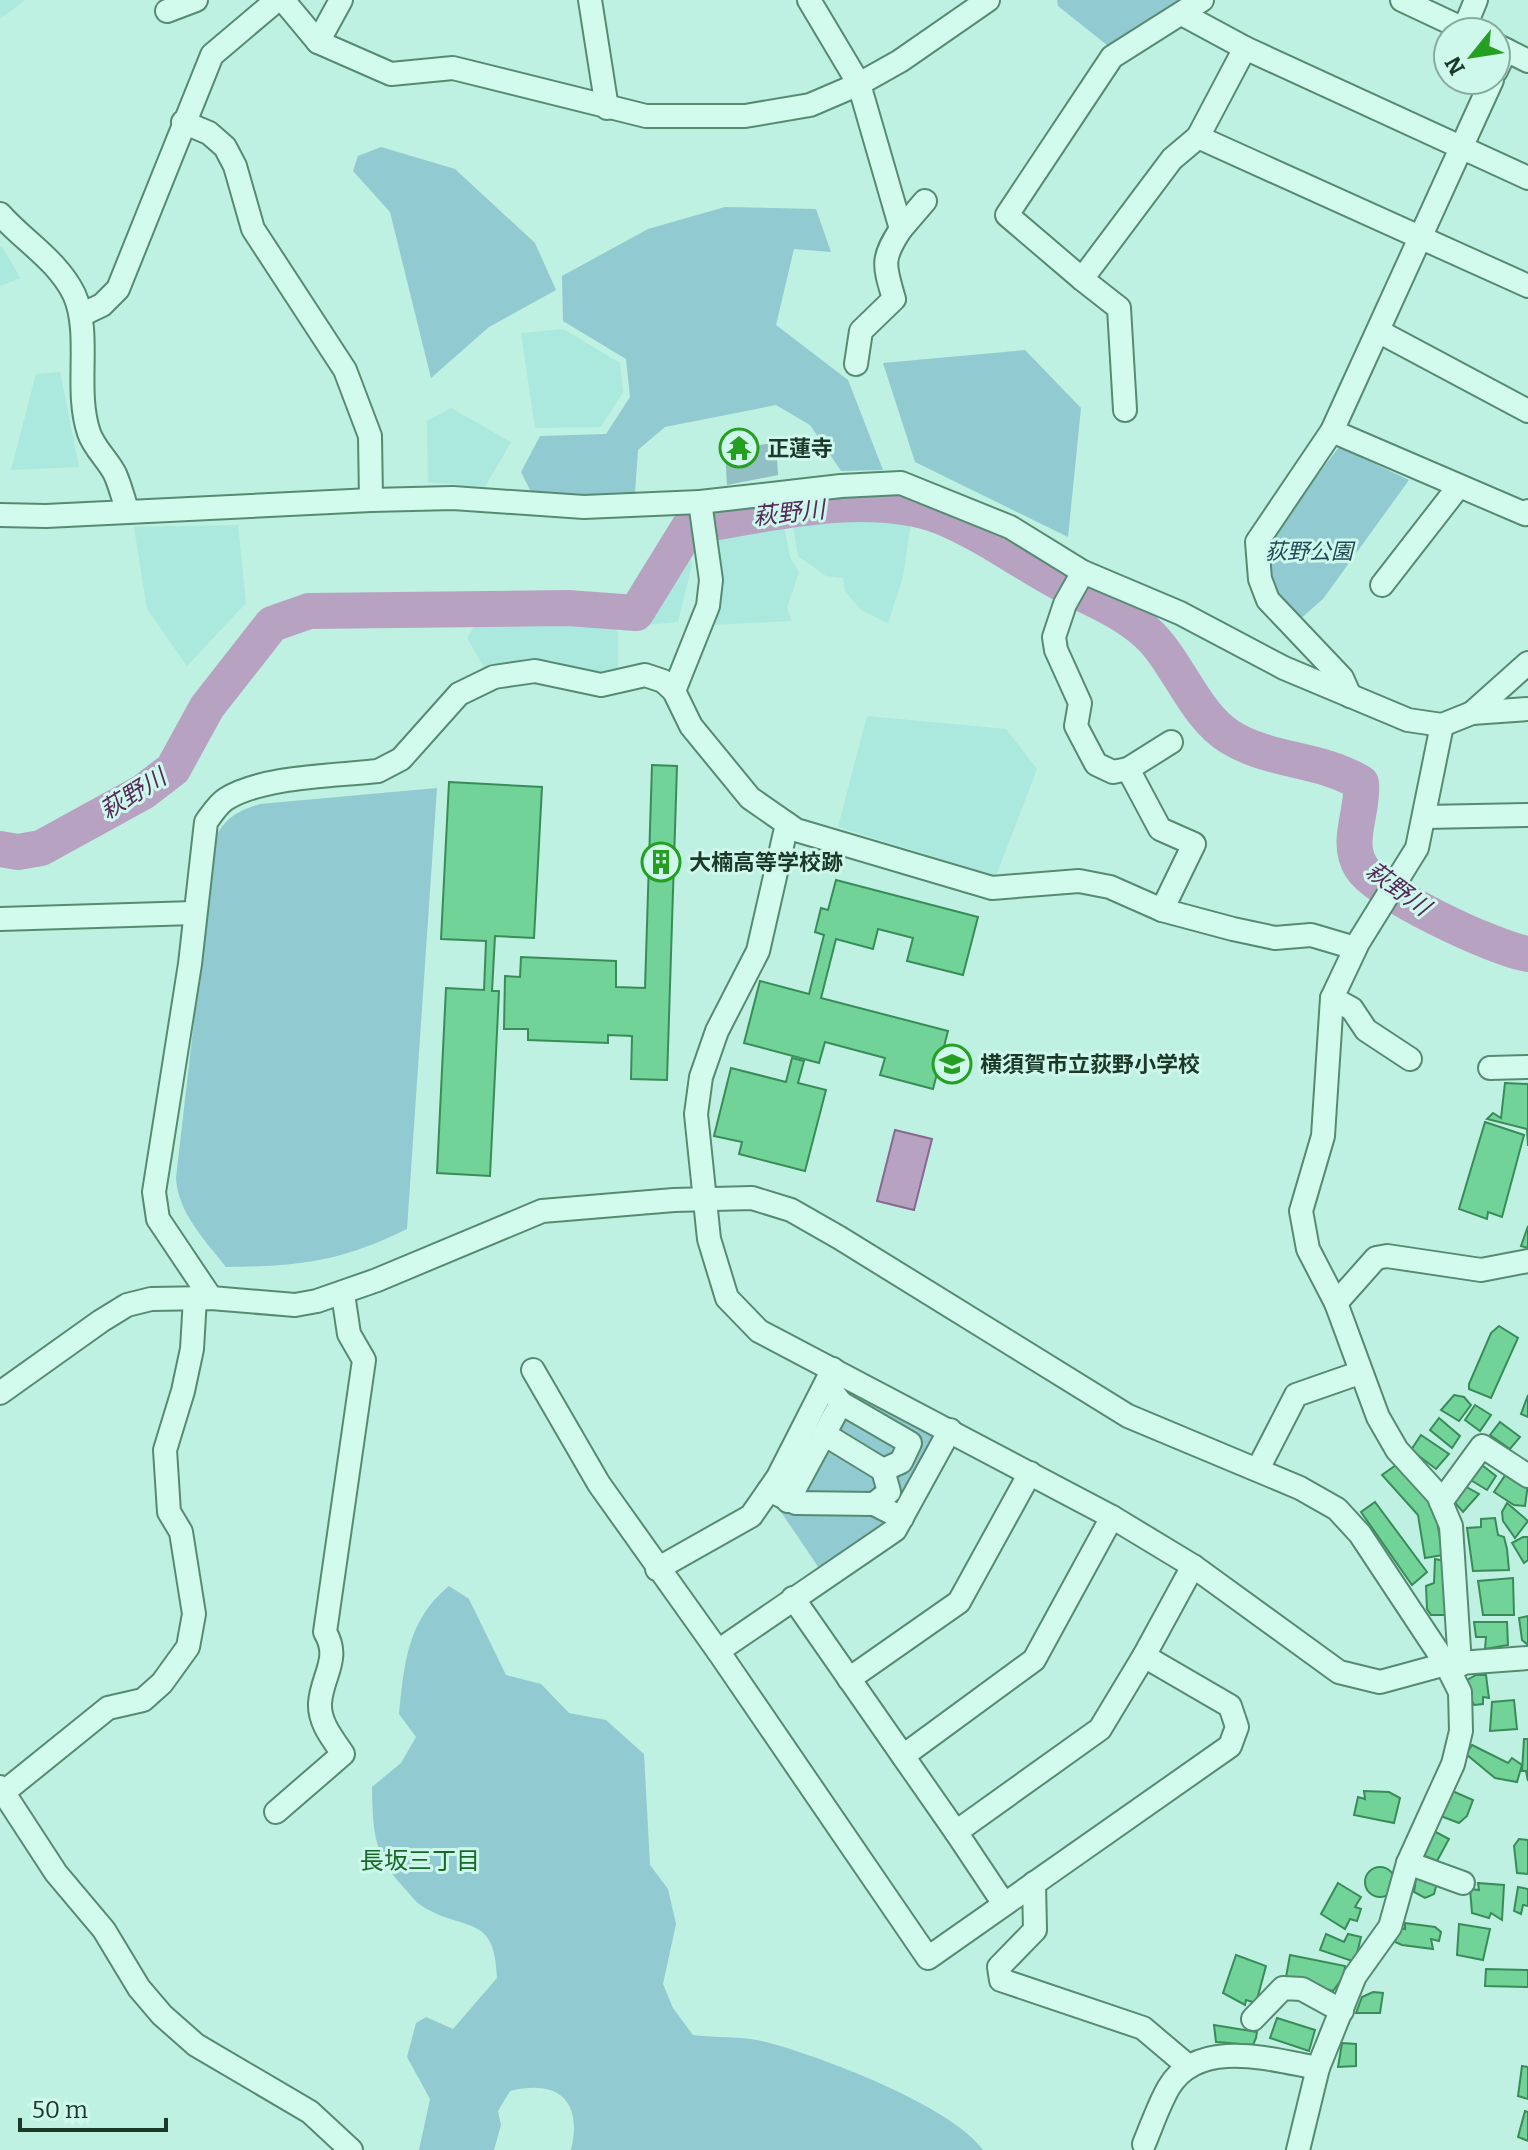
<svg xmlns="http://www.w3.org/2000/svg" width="1528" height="2150" font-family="Bitter,'Noto Sans JP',serif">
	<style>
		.farmland { fill: #abe8dd }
		.green { fill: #91cad0 }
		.cemetery { fill: #91bfc4 }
		.water { fill: #b8a2c2; stroke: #866891; stroke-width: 2 }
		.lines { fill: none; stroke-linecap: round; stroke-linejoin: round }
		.river { stroke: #b8a2c2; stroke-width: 36 }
		.building { fill: #71d398; stroke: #398c59; stroke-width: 2 }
		.minor-casing { stroke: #558b71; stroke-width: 26 }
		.minor { stroke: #d2fbee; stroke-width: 22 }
		.labels { text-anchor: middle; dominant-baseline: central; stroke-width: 6; stroke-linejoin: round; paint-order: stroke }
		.poi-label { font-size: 22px; font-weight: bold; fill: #1b3929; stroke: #cef8eb; text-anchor: start }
		.park-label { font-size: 22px; font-style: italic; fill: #204a57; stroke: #cef8eb }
		.water-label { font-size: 24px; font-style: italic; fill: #56295a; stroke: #cef8eb }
		.neighbourhood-label { font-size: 24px; fill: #176927; stroke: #cef8eb }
	</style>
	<rect width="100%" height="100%" fill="#bef1e1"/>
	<g class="farmland">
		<path d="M0 0H25L0 19Z"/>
		<path d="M2 246 20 278 0 286V247Z"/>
		<path d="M563 329 620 363 623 392 601 427 535 428 521 333Z"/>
		<path d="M60 372 79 467 11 470 36 374Z"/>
		<path d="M451 408 511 442 485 487 428 482 427 421Z"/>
		<path d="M833 516 911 522 903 577 888 623 861 610 845 591 843 578 826 576 798 556 792 520Z"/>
		<path d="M238 525 246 603 187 666 147 609 134 527Z"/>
		<path d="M784 525 790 557 799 572 787 608 792 621 710 625 711 533Z"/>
		<path d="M687 540 692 565 678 622 636 626 662 590Z"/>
		<path d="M546 617 598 618 618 632V669L588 673 551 660 484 668 467 638 475 625Z"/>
		<path d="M867 716 1006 729 1037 769 996 876 838 827Z"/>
	</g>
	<g class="green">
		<path d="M1057 0H1185L1112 49 1058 6Z"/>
		<path d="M381 147 455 169 535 243 556 290 489 327 431 378 390 212 353 171 358 156Z"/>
		<path d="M725 207 816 209 831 252 794 249 776 325 848 380 883 470 841 471 810 425 776 405 665 427 638 450 635 493 586 497 533 496 521 472 540 436 606 434 630 397 626 359 563 321 562 276 648 229Z"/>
		<path d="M1025 350 1081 408 1068 537 915 462 883 363Z"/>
		<path d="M1339 447 1409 480 1323 599 1299 620 1275 597 1266 542Z"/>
		<path d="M437 788 407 1229C340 1262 300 1266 226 1267 205 1240 178 1213 176 1178L215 838C226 817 238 811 260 804Z"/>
		<path d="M839 1381 936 1434 885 1524 821 1571 777 1506Z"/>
		<path d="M449 1586 469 1599 506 1675 541 1684 569 1713 606 1720 644 1754 650 1865 668 1889 676 1924 663 1984 673 2008 693 2035C716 2038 743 2036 766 2042 820 2056 952 2106 983 2150H571C583 2100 558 2079 510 2091L498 2111 501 2125 494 2150H419L430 2099 407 2057 416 2023 426 2017 453 2029 497 1978C495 1912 465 1933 422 1906 416 1903 410 1894 405 1889 373 1854 373 1832 372 1787L401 1763 416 1737 399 1714C404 1665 407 1620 449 1586Z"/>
	</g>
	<path class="cemetery" d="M776 442 778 475 727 485 725 452Z"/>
	<path class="water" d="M895 1130 932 1139 914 1210 877 1201Z"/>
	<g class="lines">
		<path class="river" d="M0 849 18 852 41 848 143 792 173 769 207 707 272 624 309 611 568 608 636 613 689 527C764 515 868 488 942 517 981 533 1017 559 1053 579 1086 597 1119 608 1147 633 1177 660 1194 715 1230 737 1270 762 1321 758 1361 783 1364 810 1345 842 1361 867 1378 894 1495 949 1528 954"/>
	</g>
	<g class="building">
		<path d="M652 765 677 766 667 1080 631 1079 632 1036 608 1035V1043L528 1040V1029H504L505 976 520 977 521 957 616 961V987L645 988Z"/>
		<path d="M449 782 542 787 534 938 495 936 492 991H499L490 1176 437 1173 446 988 484 990 486 941 441 939Z"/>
		<path d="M836 880 978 917 963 975 907 961 913 938 878 929 873 949 836 939 821 998 948 1031 933 1089 880 1075 885 1058 825 1042 819 1063 744 1043 760 981 809 994 824 935 815 932 821 908 828 910Z"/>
		<path d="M792 1058 804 1061 798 1083 826 1090 805 1171 739 1154 742 1142 714 1136 731 1068 786 1082Z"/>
		<path d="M1505 1083 1528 1084V1146L1527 1129 1487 1119 1493 1113 1501 1118Z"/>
		<path d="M1485 1122 1524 1135 1502 1217 1488 1212 1487 1219 1459 1209Z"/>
		<path d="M1528 1226V1248L1521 1246Z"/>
		<path d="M1499 1326 1518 1338 1491 1398 1469 1389V1384L1491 1333Z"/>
		<path d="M1454 1395 1464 1397 1471 1405 1459 1421 1441 1410Z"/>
		<path d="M1528 1395V1417L1521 1414Z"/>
		<path d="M1475 1405 1491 1415 1480 1431 1465 1420Z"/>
		<path d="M1439 1418 1460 1436 1452 1448 1430 1430Z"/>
		<path d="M1500 1422 1520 1437 1510 1449 1490 1435Z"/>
		<path d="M1421 1435 1449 1454 1436 1469 1411 1450Z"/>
		<path d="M1478 1462 1496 1476 1487 1490 1469 1479Z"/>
		<path d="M1396 1465 1434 1504 1443 1555 1425 1558 1418 1515 1382 1475Z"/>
		<path d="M1508 1471 1528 1484 1525 1506 1514 1505 1494 1492Z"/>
		<path d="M1463 1485 1479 1494 1463 1512 1451 1498Z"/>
		<path d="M1375 1502 1427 1572 1412 1585 1361 1512Z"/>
		<path d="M1507 1503 1528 1521 1515 1538 1503 1521 1502 1512Z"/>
		<path d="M1495 1518 1498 1535 1504 1537 1507 1549 1509 1570 1473 1571 1467 1528 1481 1527V1519Z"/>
		<path d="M1523 1537H1528V1560L1524 1563 1512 1543Z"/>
		<path d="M1435 1559 1445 1561V1615H1431L1427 1609 1426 1586 1434 1583Z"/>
		<path d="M1513 1578 1514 1615H1483L1478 1581Z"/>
		<path d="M1528 1616V1645L1522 1640 1519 1618Z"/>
		<path d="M1474 1622H1507L1508 1645 1485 1649 1486 1637H1476Z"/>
		<path d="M1476 1675H1486L1489 1698 1483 1697V1704L1474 1705 1471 1699 1467 1680Z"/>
		<path d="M1514 1700 1517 1729 1490 1731 1492 1702Z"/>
		<path d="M1524 1739H1528V1781L1526 1771H1522Z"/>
		<path d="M1472 1745 1508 1763 1512 1758 1522 1765 1517 1782 1495 1778 1466 1754Z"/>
		<path d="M1450 1790 1473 1800 1467 1816 1459 1823 1438 1815Z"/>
		<path d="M1364 1791 1389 1792 1400 1798 1394 1823 1354 1815 1358 1797 1365 1799Z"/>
		<path d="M1430 1829 1449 1839 1437 1861 1418 1853Z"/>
		<path d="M1519 1839 1528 1840V1874L1517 1873 1514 1846Z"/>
		<circle cx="1380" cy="1882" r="15"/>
		<path d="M1417 1872 1437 1883 1434 1894 1425 1898 1414 1892Z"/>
		<path d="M1338 1883 1361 1897 1355 1907 1361 1909 1357 1921 1350 1919 1345 1929 1321 1914Z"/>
		<path d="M1478 1883 1504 1885 1502 1920 1491 1913 1489 1918 1472 1913 1470 1889 1479 1890Z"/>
		<path d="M1518 1887 1528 1889V1906L1523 1905 1521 1914 1514 1911Z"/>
		<path d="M1405 1923 1435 1927 1441 1932 1439 1941 1431 1939 1433 1949 1402 1945 1395 1942 1399 1927 1405 1929Z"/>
		<path d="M1459 1924 1490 1929 1483 1960 1457 1955Z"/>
		<path d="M1326 1934 1344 1942 1348 1934 1361 1937 1355 1962 1320 1950Z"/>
		<path d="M1236 1955 1266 1966 1256 2003 1246 2000 1245 2005 1223 1993Z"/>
		<path d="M1290 1955 1345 1966 1344 1976 1333 1991 1286 1977Z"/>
		<path d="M1486 1969 1528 1970V1987L1485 1986Z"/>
		<path d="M1373 1992 1383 1993 1380 2013H1356L1362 1997Z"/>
		<path d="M1277 2018 1315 2030 1309 2051 1270 2038Z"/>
		<path d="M1214 2025 1257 2032 1256 2038 1253 2045 1216 2042Z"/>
		<path d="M1342 2043 1356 2044V2066L1338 2067Z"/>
		<path d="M1522 2066 1528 2067V2099L1518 2096Z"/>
		<path d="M1525 2111 1528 2112V2141L1518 2137Z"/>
	</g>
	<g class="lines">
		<g class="minor-casing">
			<g id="minor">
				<path d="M283 0 318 42 391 74 453 68 646 116H745L810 105 859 84 901 229C881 259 884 265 894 299L861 331 856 364"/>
				<path d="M590 0 607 108"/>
				<path d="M809 0 859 84 900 61 988 0"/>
				<path d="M1202 0 1112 57 1007 215 1082 279 1172 159 1198 137 1528 286"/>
				<path d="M1402 0 1470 32"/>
				<path d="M167 11 196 0"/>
				<path d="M1182 14 1245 48 1528 178"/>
				<path d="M1464 29 1476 0"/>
				<path d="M318 42 341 0"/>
				<path d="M1496 45 1506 50 1496 71"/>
				<path d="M1506 50 1528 61"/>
				<path d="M183 122 209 133 225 147 235 166 253 229 345 370 370 436 371 500"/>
				<path d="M1198 137 1245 48"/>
				<path d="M0 214C25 242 57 260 74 294 92 334 74 389 89 433 94 448 108 460 115 474 120 485 123 498 127 509"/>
				<path d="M901 229 925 201"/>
				<path d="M1082 279 1119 308 1125 410"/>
				<path d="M81 315 102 305 118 289 212 55 277 0"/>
				<path d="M1378 331 1528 411"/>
				<path d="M1332 431 1525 514 1528 511"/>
				<path d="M0 515 46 516 371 500 453 498 584 507 700 502"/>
				<path d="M1083 572 1065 604 1054 637 1056 650 1080 703 1076 726 1096 764 1113 772 1128 769 1160 829 1194 844 1162 910"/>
				<path d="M1382 585 1459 486"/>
				<path d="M1350 696 1342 678 1268 600 1260 579 1257 542 1332 431 1492 80"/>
				<path d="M1472 713 1528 663"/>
				<path d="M1442 725 1417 848 1358 943 1332 998 1323 1136 1301 1211 1308 1249 1336 1303 1378 1417 1397 1450 1438 1495 1451 1526 1460 1665"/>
				<path d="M1128 769 1171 742"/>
				<path d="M1425 817 1528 815"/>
				<path d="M787 824 758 951 717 1031 701 1077 696 1114 709 1239 727 1298 759 1331 1112 1517 1193 1566 1339 1672 1380 1682 1446 1664 1528 1658"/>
				<path d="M0 919 194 913"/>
				<path d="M1355 948 1311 935 1275 938 1233 929 1162 910 1110 887 1079 881 992 888 796 830 750 798 691 726 674 691 708 606 711 580 700 502 841 486 901 483 1010 527 1083 572 1180 613 1284 668 1408 720 1442 725 1472 713 1528 709"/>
				<path d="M1332 998 1352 1009 1366 1030 1410 1059"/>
				<path d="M1490 1068 1528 1067"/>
				<path d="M211 1298 158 1219 154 1192 190 964 206 822C212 814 218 804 226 799 263 776 335 776 378 771L401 759 459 694 494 677 535 671 601 685 645 675 663 681 674 691"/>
				<path d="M1336 1303 1376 1258 1387 1256 1481 1270 1528 1261"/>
				<path d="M533 1370 599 1484 718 1651"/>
				<path d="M0 1393 101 1321 127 1305 151 1299 211 1298 295 1305 317 1301 377 1280 542 1211 674 1200 752 1198 791 1210 840 1238 1128 1416 1300 1488 1337 1509 1360 1534 1446 1664 1460 1692 1461 1731 1453 1764 1408 1863 1390 1927 1355 1976 1318 2068 1298 2150"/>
				<path d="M950 1430 895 1530 718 1651 928 1958 1230 1746 1237 1727 1230 1706 1144 1656 1193 1566"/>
				<path d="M824 1434 883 1470 901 1462 910 1443 841 1403"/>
				<path d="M1258 1469 1296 1395 1359 1373"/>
				<path d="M769 1490 796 1503 874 1504 902 1518"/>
				<path d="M788 1501 841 1403 832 1391"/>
				<path d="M1441 1502 1482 1446 1528 1476"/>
				<path d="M874 1504 889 1492 883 1470"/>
				<path d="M657 1569 751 1516 778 1477 833 1369"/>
				<path d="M793 1598 903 1756"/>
				<path d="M849 1679 959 1602 1030 1473"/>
				<path d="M0 1787 56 1873 104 1930 139 1988 162 2015 196 2045 310 2112 351 2150"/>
				<path d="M4 1792 108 1708 143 1700 162 1683 188 1647 194 1614 181 1532 169 1512 165 1450 183 1391 192 1349 195 1298"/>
				<path d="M276 1812 343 1754C333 1739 319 1723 320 1703 322 1675 341 1659 325 1632L364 1360 349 1334 343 1294"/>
				<path d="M956 1832 903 1756 1034 1660 1112 1517"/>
				<path d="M1408 1863 1463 1883"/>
				<path d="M1034 1883 1035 1930 999 1967 1001 1980 1143 2028 1188 2066"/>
				<path d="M1004 1904 956 1832 1100 1729 1144 1656"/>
				<path d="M1253 2019 1283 1988 1302 1989 1342 2011"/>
				<path d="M1144 2144C1152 2125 1159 2104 1169 2087 1199 2037 1272 2060 1318 2068"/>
			</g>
		</g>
		<use href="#minor" class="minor"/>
	</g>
	<defs>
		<g id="temple-ring" transform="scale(2)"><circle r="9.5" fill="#cef8eb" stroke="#249f20" stroke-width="1.5"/><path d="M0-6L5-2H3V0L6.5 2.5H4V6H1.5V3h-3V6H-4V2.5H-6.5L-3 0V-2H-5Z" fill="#249f20"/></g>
		<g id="building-ring" transform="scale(2)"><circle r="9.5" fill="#cef8eb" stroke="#249f20" stroke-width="1.5"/><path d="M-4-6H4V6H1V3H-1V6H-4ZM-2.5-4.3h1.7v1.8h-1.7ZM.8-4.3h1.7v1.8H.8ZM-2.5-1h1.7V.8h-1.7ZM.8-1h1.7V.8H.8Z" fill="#249f20"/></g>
		<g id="school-ring" transform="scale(2)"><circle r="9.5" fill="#cef8eb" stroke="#249f20" stroke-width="1.5"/><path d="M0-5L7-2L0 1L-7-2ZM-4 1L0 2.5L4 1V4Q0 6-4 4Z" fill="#249f20"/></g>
	</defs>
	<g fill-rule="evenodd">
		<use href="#temple-ring" x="739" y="448"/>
		<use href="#building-ring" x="661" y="862"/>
		<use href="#school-ring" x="952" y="1064"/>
	</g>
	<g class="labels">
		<g class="poi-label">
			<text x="767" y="448">正蓮寺</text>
			<text x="689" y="862">大楠高等学校跡</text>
			<text x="980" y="1064">横須賀市立荻野小学校</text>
		</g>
		<g class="park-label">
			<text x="1309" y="551">荻野公園</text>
		</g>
		<g class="water-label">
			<text transform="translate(789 513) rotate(-6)">萩野川</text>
			<text transform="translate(133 794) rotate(-32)">萩野川</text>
			<text transform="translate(1398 889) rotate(36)">萩野川</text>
		</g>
		<g class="neighbourhood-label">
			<text x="420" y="1861">長坂三丁目</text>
		</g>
	</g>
	<g transform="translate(1472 56) rotate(240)"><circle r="38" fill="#cef8eb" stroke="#86ac9d" stroke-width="2"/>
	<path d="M0-6L14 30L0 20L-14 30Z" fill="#249f20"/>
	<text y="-12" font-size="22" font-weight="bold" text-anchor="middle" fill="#1b3929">N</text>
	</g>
	<path d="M20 2118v12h146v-12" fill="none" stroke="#1b3929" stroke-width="4"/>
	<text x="32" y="2118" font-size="24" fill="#1b3929" stroke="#cef8eb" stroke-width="6" paint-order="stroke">50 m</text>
</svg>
